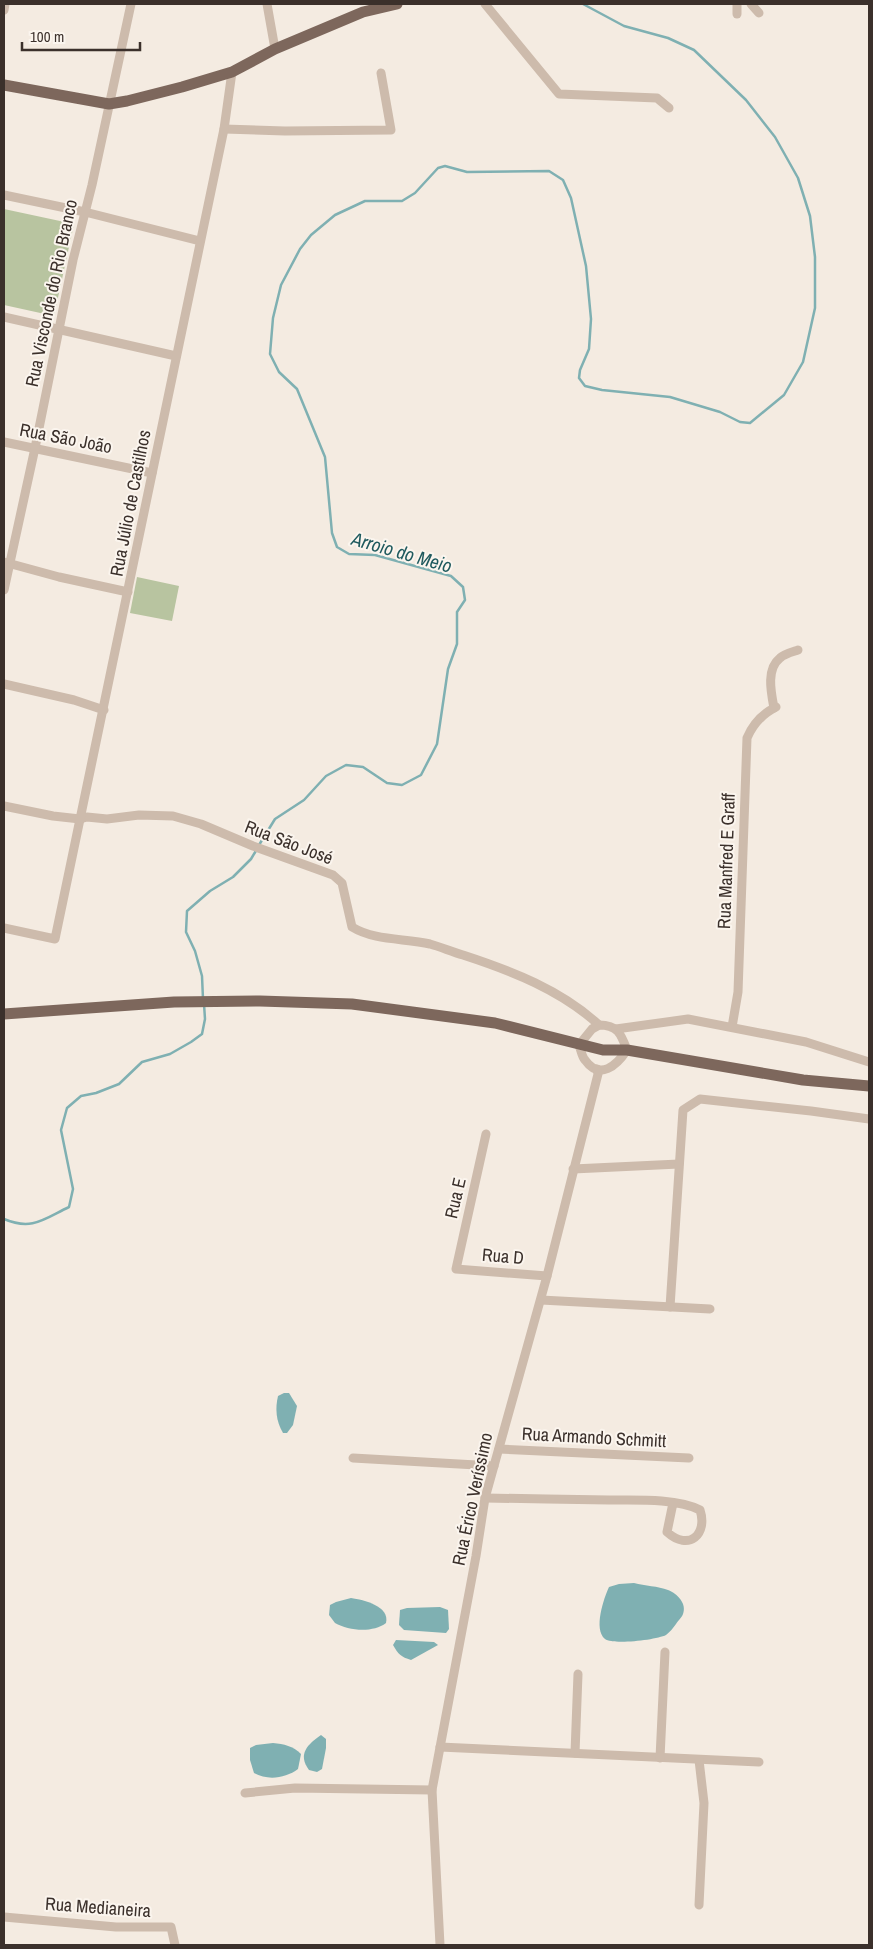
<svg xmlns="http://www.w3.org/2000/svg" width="873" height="1949" font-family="'Archivo Narrow',sans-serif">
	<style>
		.green { fill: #b8c4a0 }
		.water { fill: #7fb0b2 }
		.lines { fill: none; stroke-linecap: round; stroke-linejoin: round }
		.stream { stroke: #7fb0b2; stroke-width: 2.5 }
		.minor { stroke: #cdbbac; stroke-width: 9 }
		.major { stroke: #7d675c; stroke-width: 11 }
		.labels { text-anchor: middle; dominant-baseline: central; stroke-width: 4; stroke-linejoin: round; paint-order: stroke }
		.street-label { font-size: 18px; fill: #3b302b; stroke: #fbf5ee }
		.water-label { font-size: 19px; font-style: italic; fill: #1f5a5e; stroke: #fbf5ee }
	</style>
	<rect width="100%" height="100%" fill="#f4ebe1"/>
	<g class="green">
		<path d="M4 209 74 224 54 316 4 305Z"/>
		<path d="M137 577 179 586 172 621 130 613Z"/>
	</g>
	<g class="water">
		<path d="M284 1393H289L297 1406 293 1425 287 1433H283C276 1421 275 1409 278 1396Z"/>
		<path d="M634 1583C645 1586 658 1586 668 1590 678 1594 687 1604 683 1614 682 1617 678 1621 676 1624 673 1628 670 1632 666 1635 656 1640 613 1645 605 1639 593 1629 604 1598 609 1587L619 1584Z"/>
		<path d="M351 1598C364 1600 390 1606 386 1623 373 1633 349 1631 335 1623L329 1615 330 1605 336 1602Z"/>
		<path d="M440 1607 448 1610 449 1629 446 1633 404 1630 399 1625 400 1610 407 1608Z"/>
		<path d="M396 1640 434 1642 438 1645 411 1660C401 1657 398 1654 393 1645Z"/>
		<path d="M321 1735 326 1739V1748L322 1769 317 1772 309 1770C297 1754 308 1744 321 1735Z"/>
		<path d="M273 1743C284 1744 293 1746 301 1754L298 1769C286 1778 268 1781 254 1773L250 1760V1748L256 1745Z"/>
	</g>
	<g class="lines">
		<g class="stream">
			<path d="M259 845 275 819 304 800 326 776 346 765 363 767 387 783 402 785 421 775 437 744 448 669 457 644V612L465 600 463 587 451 576 375 555 349 554 337 547 332 533 325 457 297 389 279 372 270 354 273 318 281 285 300 249 311 235 335 215 365 201H402L415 193 438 168 445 166 467 172 549 171 563 180 571 198 586 266 591 319 589 349 580 370 579 378 585 386 602 390 670 397 720 412 740 422 750 423 784 395 803 362 815 308V257L810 216 798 178 775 137 746 100 694 50 668 38 624 26 583 4"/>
			<path d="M203 999 202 976 195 951 186 932 187 911 210 891 233 877 251 859 257 849"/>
			<path d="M4 1219C32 1231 44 1219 69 1207L73 1189 61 1130 67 1108 81 1096 96 1093 119 1084 142 1062 170 1054 191 1042 202 1034 205 1019 204 1004"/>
		</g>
		<g class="minor">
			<path d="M267 4 275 49"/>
			<path d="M485 4 559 94 657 98 669 108"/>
			<path d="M751 4 759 13"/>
			<path d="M4 10 5 4"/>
			<path d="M737 14V4"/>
			<path d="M224 129 285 131 391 130 381 73"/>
			<path d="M4 195 85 212 200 241"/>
			<path d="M4 317 176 356"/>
			<path d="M4 442 152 473"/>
			<path d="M4 562 59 577 128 592"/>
			<path d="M4 590 35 448 73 260 92 185 131 4"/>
			<path d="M4 684 74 700 104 710"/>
			<path d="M774 708C771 692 766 669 780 658 784 654 792 652 798 650"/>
			<path d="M4 806 53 816 80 819 87 817 107 819 139 815 173 816 201 824 253 846 333 875 342 883 352 927C375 941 404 938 430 944 441 947 452 952 463 955 512 971 561 990 599 1025"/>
			<path d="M4 928 55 939 224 129 232 72"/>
			<path d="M599 1025C618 1025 621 1034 627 1050 617 1065 600 1081 585 1060 582 1057 581 1050 579 1045L592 1029Z"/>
			<path d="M732 1027 738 992 747 738C753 724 762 714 776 707"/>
			<path d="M616 1029 688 1019 806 1042 869 1062"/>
			<path d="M486 1134 456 1269 547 1276"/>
			<path d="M573 1169 679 1164"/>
			<path d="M541 1300 710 1309"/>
			<path d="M670 1307 683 1110 700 1099 811 1111 869 1119"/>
			<path d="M499 1449 689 1458"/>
			<path d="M353 1458 494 1466"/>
			<path d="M485 1498C526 1499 568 1499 609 1500 634 1500 678 1498 700 1510 708 1534 689 1552 667 1532L673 1503"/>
			<path d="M440 1747 759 1762"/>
			<path d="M575 1753 578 1674"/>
			<path d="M660 1758 665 1652"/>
			<path d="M245 1793 295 1788 432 1790"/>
			<path d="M699 1905 704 1803 699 1760"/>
			<path d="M4 1917 116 1927H171L175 1945"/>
			<path d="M440 1945 432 1790 476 1556 485 1498 547 1276 598 1074 597 1069"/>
		</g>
		<g class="major">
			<path d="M4 85 109 104 127 101 182 87 232 72 275 49 363 12 397 4"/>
			<path d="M4 1014 174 1002 260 1001 352 1004 495 1023 603 1050H627L803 1080 869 1086"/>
		</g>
	</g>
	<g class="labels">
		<g class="street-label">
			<text transform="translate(51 293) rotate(-78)">Rua Visconde do Rio Branco</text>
			<text transform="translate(66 438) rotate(11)">Rua São João</text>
			<text transform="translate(130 503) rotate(-79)">Rua Júlio de Castilhos</text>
			<text transform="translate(289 842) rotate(21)">Rua São José</text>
			<text transform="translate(726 861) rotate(-88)">Rua Manfred E Graff</text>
			<text transform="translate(455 1198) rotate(-77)">Rua E</text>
			<text transform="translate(503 1256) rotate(5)">Rua D</text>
			<text transform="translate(594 1437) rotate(3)">Rua Armando Schmitt</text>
			<text transform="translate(472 1499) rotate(-78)">Rua Érico Veríssimo</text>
			<text transform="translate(98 1907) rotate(4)">Rua Medianeira</text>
		</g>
		<g class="water-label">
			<text transform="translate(402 552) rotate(16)">Arroio do Meio</text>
		</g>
	</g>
	<rect width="873" height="1949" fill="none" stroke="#3b302b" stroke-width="10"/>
	<path d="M22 42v8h118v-8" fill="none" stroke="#3b302b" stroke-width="2.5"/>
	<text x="30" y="42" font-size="15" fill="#3b302b" stroke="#fbf5ee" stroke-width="4" paint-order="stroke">100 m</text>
</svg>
